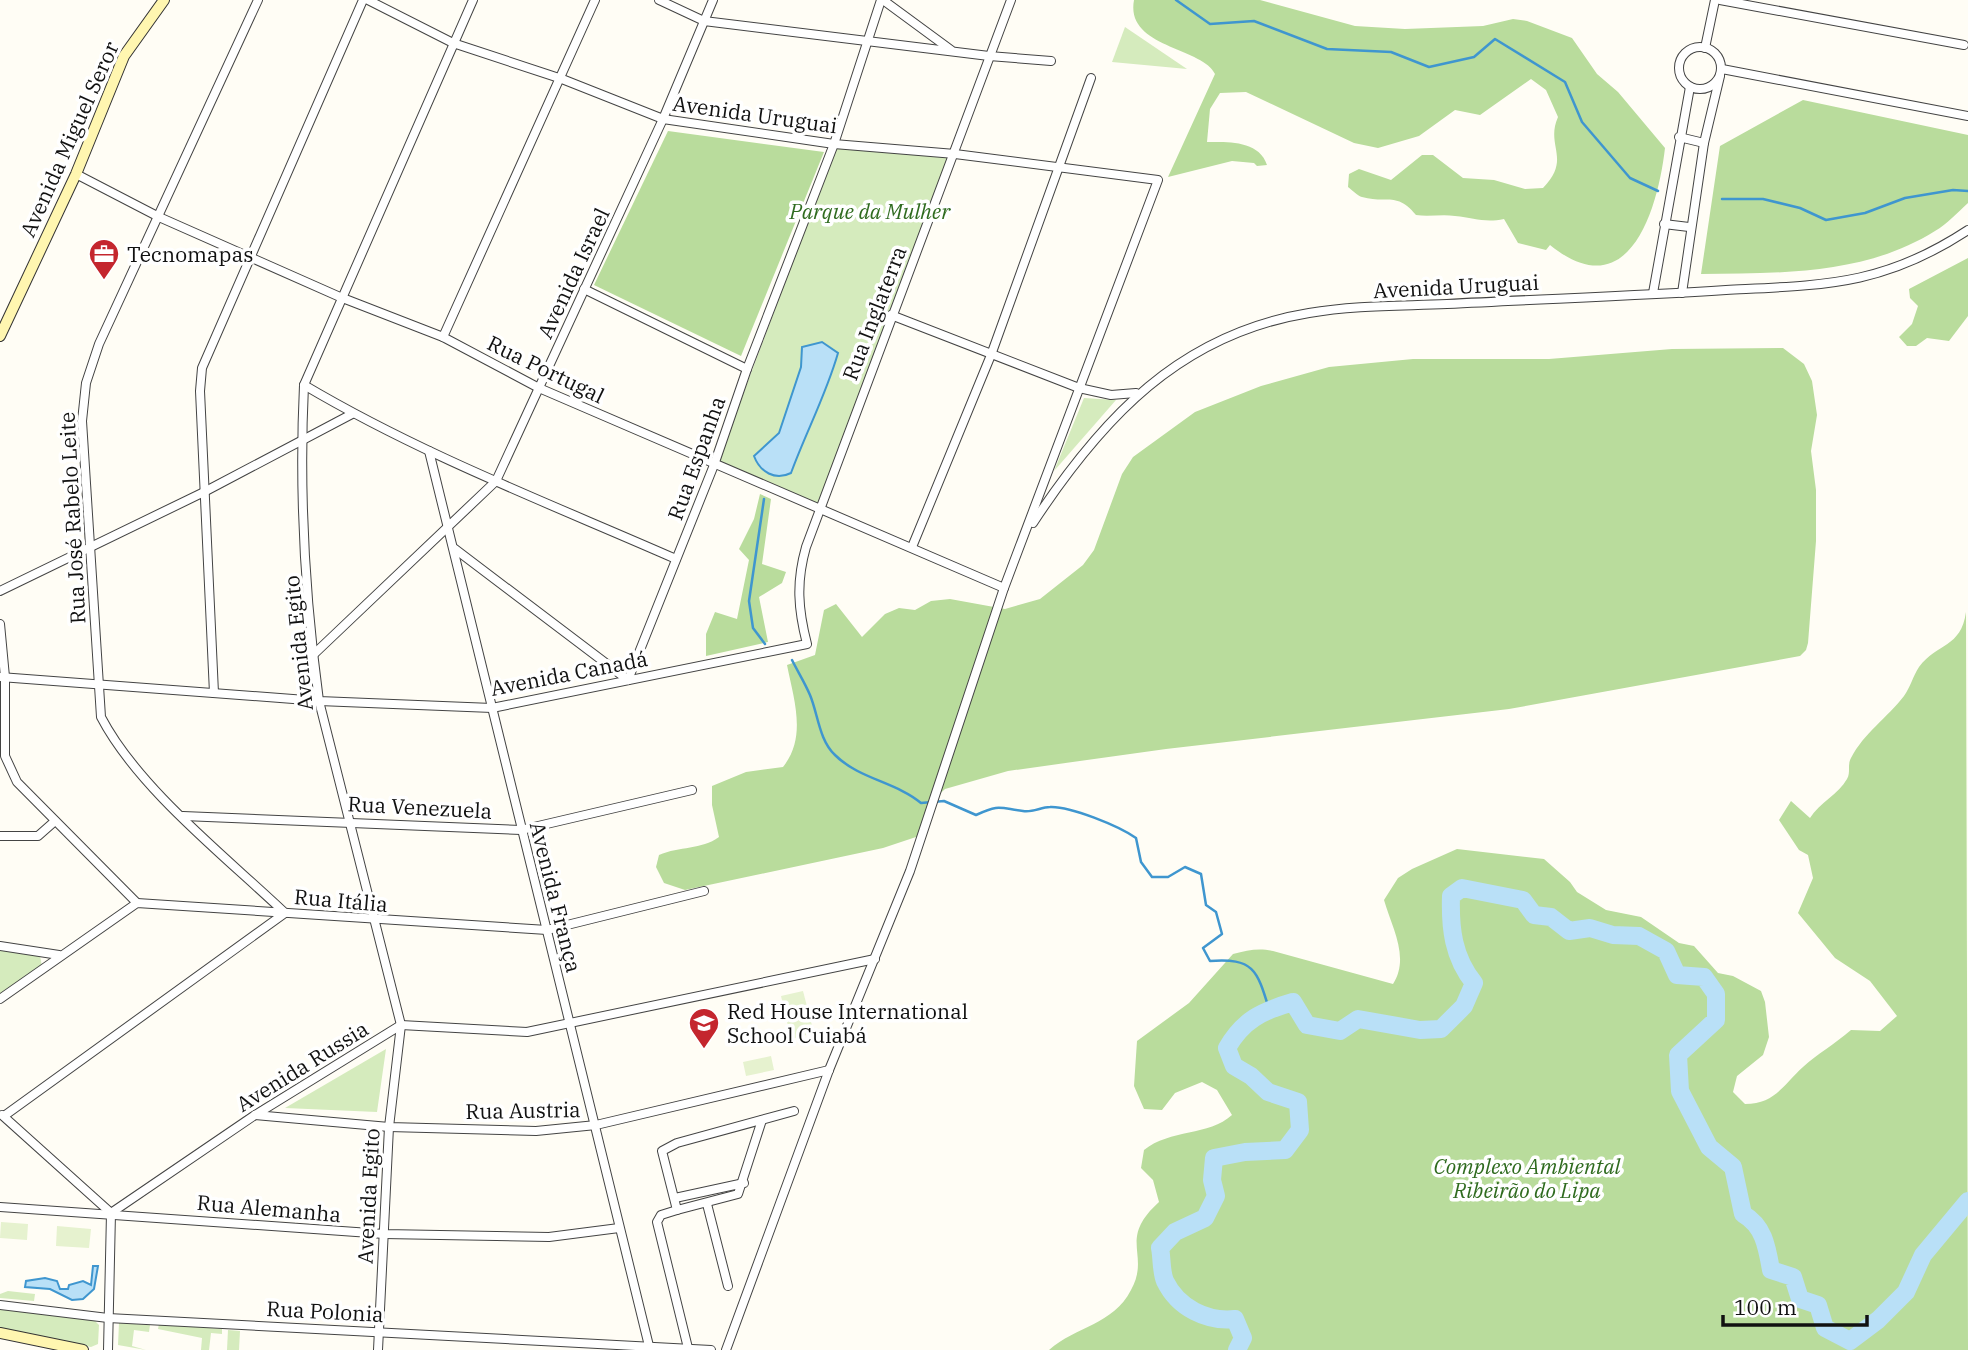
<svg xmlns="http://www.w3.org/2000/svg" width="1968" height="1350" font-family="'IBM Plex Serif',serif">
	<style>
		.green { fill: #d5ebbd }
		.forest { fill: #b9dc9c }
		.pitch { fill: #e6f2cf }
		.water { fill: #b9e0f7; stroke: #3f96cf; stroke-width: 2 }
		.lines { fill: none; stroke-linecap: round; stroke-linejoin: round }
		.stream { stroke: #3f96cf; stroke-width: 2.5 }
		.river { stroke: #b9e0f7; stroke-width: 18 }
		.street-casing { stroke: #444; stroke-width: 10 }
		.secondary-casing { stroke: #333; stroke-width: 12 }
		.street { stroke: #fff; stroke-width: 8 }
		.secondary { stroke: #fff6b0; stroke-width: 10 }
		.labels { text-anchor: middle; dominant-baseline: central; stroke-width: 7; stroke-linejoin: round; paint-order: stroke }
		.street-label { font-size: 21px; fill: #111; stroke: #fff }
		.park-label { font-size: 21px; font-style: italic; fill: #2f6b1f; stroke: #fff }
		.poi-label { font-size: 21px; fill: #111; stroke: #fff; text-anchor: start }
	</style>
	<rect width="100%" height="100%" fill="#fffdf5"/>
	<g class="green">
		<path d="M1125 27 1187 69 1112 62Z"/>
		<path d="M836 147 949 157 817 506 718 461Z"/>
		<path d="M1084 398 1116 400 1054 471Z"/>
		<path d="M0 949 40 956 42 966 0 994Z"/>
		<path d="M386 1049 377 1112 285 1108Z"/>
		<path d="M8 1291 35 1294 34 1301 0 1298V1294Z"/>
		<path d="M0 1308 94 1320 99 1325 98 1344 91 1347 0 1330Z"/>
		<path d="M119 1323 150 1325 149 1332 134 1330 132 1346 146 1350 118 1345Z"/>
		<path d="M159 1324 222 1329V1334L211 1333 209 1350H201L202 1338 158 1329Z"/>
		<path d="M228 1330 240 1331 239 1350H227Z"/>
	</g>
	<g class="forest">
		<path d="M1134 0H1260L1355 26 1405 29 1483 26 1513 19 1527 21 1572 38 1597 74 1618 92 1665 148C1658 209 1629 309 1550 245L1546 250 1518 243 1504 219C1485 223 1474 218 1455 216 1442 214 1429 217 1416 215 1397 191 1385 204 1362 197 1358 196 1352 190 1348 187L1349 174 1359 169 1391 180 1422 155H1433L1463 178 1494 180 1525 189 1543 188C1572 158 1545 146 1558 117L1546 90 1531 79 1480 115 1455 110 1419 136 1378 148 1354 143 1246 92 1220 93 1210 109 1207 142C1227 142 1259 140 1267 165L1257 166 1254 163 1232 161 1168 177 1215 74C1203 47 1125 48 1134 0Z"/>
		<path d="M1803 100 1968 135V203C1958 212 1947 224 1935 231 1865 275 1781 273 1701 274L1720 146Z"/>
		<path d="M668 131 824 152 741 356 594 285Z"/>
		<path d="M1968 258V316L1949 341 1927 338 1916 346H1907L1899 337 1912 324 1918 306 1910 298 1909 289Z"/>
		<path d="M1783 348 1804 364 1812 381 1817 415 1811 451 1816 490V541L1808 643 1806 650 1800 656 1509 709 1166 749 1008 771 945 789 932 801 922 835 883 848 685 890 664 883 656 867 659 855C680 846 701 850 719 837L712 805V786L746 772 783 767C807 737 794 700 787 665L815 655 824 610 836 604 862 637 885 614 899 608 915 610 931 601 950 599 1005 609 1040 599 1083 565 1094 550 1122 474 1133 457 1195 412 1261 386 1329 367 1413 359H1549L1672 349Z"/>
		<path d="M760 494 771 499 762 564 786 572 782 583 759 597 768 642 706 656V634L715 612 737 619 749 560 739 549 754 519Z"/>
		<path d="M1966 612 1968 1350H1049C1076 1326 1113 1325 1131 1290 1151 1254 1117 1240 1159 1202L1153 1180 1141 1168 1144 1150C1170 1129 1209 1136 1232 1115L1217 1090 1202 1082 1175 1093 1162 1110 1144 1109 1134 1086 1137 1041 1189 1003 1233 954C1248 950 1259 948 1273 951L1393 984C1410 957 1392 928 1384 900L1398 878 1412 869 1457 849 1544 859 1570 882 1577 892 1606 910 1641 917 1679 943 1694 946 1718 973 1733 976 1761 991 1765 1002 1769 1037 1763 1055 1737 1076 1733 1092 1745 1104C1775 1104 1783 1085 1803 1067 1817 1054 1835 1044 1851 1030L1880 1031 1897 1016 1870 981 1835 958 1798 913 1813 878 1808 855 1799 850 1779 820 1791 801 1810 818C1819 803 1839 794 1847 779 1851 772 1847 765 1851 758 1864 733 1887 718 1904 696 1910 688 1913 676 1919 667 1937 643 1961 648 1966 612Z"/>
	</g>
	<g class="pitch">
		<path d="M803 991 814 1033 791 1039 781 996Z"/>
		<path d="M771 1056 774 1070 746 1076 743 1062Z"/>
		<path d="M1 1222 28 1224 27 1240 0 1238Z"/>
		<path d="M57 1226 91 1229 89 1248 56 1246Z"/>
	</g>
	<g class="water">
		<path d="M822 342 838 353C826 395 806 432 791 473 775 481 760 472 754 456L779 433 801 367 802 347Z"/>
		<path d="M93 1266H98L94 1289 83 1299 72 1300 50 1289 25 1287 26 1281 45 1278 57 1281 60 1289H68L69 1285 83 1281 91 1285Z"/>
	</g>
	<g class="lines">
		<g class="stream">
			<path d="M1176 0 1210 24 1254 21 1327 49 1391 52 1429 67 1474 57 1495 39 1565 82 1582 122 1630 178 1658 191"/>
			<path d="M1722 199H1763L1800 208 1826 220 1865 213 1905 198 1953 190 1968 191"/>
			<path d="M764 499 749 601 753 628 765 644"/>
			<path d="M792 660C798 672 805 683 810 695 818 714 819 740 835 755 859 779 896 782 921 803L944 801 976 815C1000 804 999 808 1023 811 1032 813 1041 807 1050 807 1070 806 1119 826 1136 838L1141 862 1152 877H1168L1185 867 1201 874 1206 905 1216 912 1222 934 1203 948 1210 961C1253 958 1257 969 1269 1009"/>
		</g>
		<path class="river" d="M1237 1350 1243 1338 1235 1319C1207 1322 1178 1308 1165 1281 1161 1272 1162 1257 1160 1248L1175 1232 1205 1218 1216 1196 1212 1180 1214 1158 1245 1152 1285 1150 1300 1130 1298 1102 1268 1092 1251 1076 1234 1066 1227 1048C1243 1020 1262 1011 1293 1002L1307 1025 1340 1031 1358 1019 1420 1030 1441 1029 1464 1006 1474 983C1453 957 1450 928 1451 896L1462 888 1523 900 1534 915 1551 917 1569 931 1590 928 1613 935 1639 936 1666 951 1677 975 1704 977 1716 994V1020L1678 1055 1680 1091 1709 1147 1733 1167 1743 1214C1764 1226 1767 1247 1771 1270L1793 1277 1800 1299 1818 1305 1825 1328 1850 1341 1878 1320 1906 1292 1923 1255 1968 1201"/>
		<g class="street-casing">
			<g id="street">
				<path d="M368 0 453 43 562 79 663 119 834 144 955 154 1158 180 1004 588 910 871 829 1070 726 1350"/>
				<path d="M659 0 704 21 989 56 1051 61"/>
				<path d="M883 0 951 50"/>
				<path d="M1720 0 1964 45"/>
				<circle cx="1700" cy="68" r="21"/>
				<path d="M1705 48 1715 0"/>
				<path d="M1722 69 1968 116"/>
				<path d="M1679 137 1704 143"/>
				<path d="M76 174 159 217 340 297 443 337 539 388 1004 588"/>
				<path d="M1664 224 1689 227"/>
				<path d="M584 289 747 369"/>
				<path d="M1653 293 1690 87"/>
				<path d="M1682 293 1704 143 1720 76"/>
				<path d="M891 315 1079 388 1111 395 1136 393"/>
				<path d="M443 337 595 0"/>
				<path d="M304 385C422 455 551 504 676 559"/>
				<path d="M429 451 650 1350"/>
				<path d="M1033 523C1102 418 1180 334 1309 313 1354 305 1401 306 1447 304 1540 299 1633 296 1726 290 1824 285 1883 286 1968 230"/>
				<path d="M912 547 991 355 1091 78"/>
				<path d="M455 549 628 680"/>
				<path d="M0 591 204 492 352 414"/>
				<path d="M0 624 5 677V756L17 782 137 903"/>
				<path d="M313 655 496 481 663 119 713 0"/>
				<path d="M0 677 319 701 492 708 807 644C798 609 796 582 806 547L1011 0"/>
				<path d="M628 680 714 465 747 369 834 144 881 0"/>
				<path d="M214 693 200 391 202 368 363 0"/>
				<path d="M183 816 521 830 692 790"/>
				<path d="M0 836H38L55 821"/>
				<path d="M0 946 59 955"/>
				<path d="M0 999 137 903 547 930 704 891"/>
				<path d="M2 1115 111 1213"/>
				<path d="M255 1115 389 1127 536 1131 596 1125 829 1070"/>
				<path d="M4 1116 285 913C225 856 138 788 101 717L82 421 86 383 99 344 258 0"/>
				<path d="M675 1198 744 1183"/>
				<path d="M707 1204 728 1286"/>
				<path d="M0 1207 384 1234 549 1237 619 1228"/>
				<path d="M677 1210 738 1194 762 1120"/>
				<path d="M0 1305 108 1318 711 1350"/>
				<path d="M688 1348 657 1222 661 1215 677 1210 662 1151 677 1143 794 1111"/>
				<path d="M108 1350 111 1213 255 1115 401 1025 527 1032 875 959"/>
				<path d="M378 1350 389 1127 401 1025 319 701C305 598 299 489 304 385L473 0"/>
			</g>
		</g>
		<g class="secondary-casing">
			<g id="secondary">
				<path d="M0 336 76 174 124 56 164 0"/>
				<path d="M0 1333 83 1350"/>
			</g>
		</g>
		<use href="#street" class="street"/>
		<use href="#secondary" class="secondary"/>
	</g>
	<defs>
		<g id="office-pin" transform="scale(1.575)"><path d="M0 17L-7.5 6A9.5 9.5 0 1 1 7.5 6Z" fill="#c4262e" stroke="#fff"/><path d="M-6-3h4V-5.5h4V-3h4V5H-6ZM-1-4.5V-3h2v-1.5ZM-6 0V1H6V0Z" fill="#fff"/></g>
		<g id="school-pin" transform="scale(1.575)"><path d="M0 17L-7.5 6A9.5 9.5 0 1 1 7.5 6Z" fill="#c4262e" stroke="#fff"/><path d="M0-5L7-2L0 1L-7-2ZM-4 1L0 2.5L4 1V4Q0 6-4 4Z" fill="#fff"/></g>
	</defs>
	<g fill-rule="evenodd">
		<use href="#office-pin" x="104" y="254"/>
		<use href="#school-pin" x="704" y="1023"/>
	</g>
	<g class="labels">
		<g class="street-label">
			<text transform="translate(755 114) rotate(8)">Avenida Uruguai</text>
			<text transform="translate(69 139) rotate(-66)">Avenida Miguel Seror</text>
			<text transform="translate(573 273) rotate(-65)">Avenida Israel</text>
			<text transform="translate(1456 286) rotate(-3)">Avenida Uruguai</text>
			<text transform="translate(874 313) rotate(-69)">Rua Inglaterra</text>
			<text transform="translate(546 369) rotate(26)">Rua Portugal</text>
			<text transform="translate(696 458) rotate(-70)">Rua Espanha</text>
			<text transform="translate(72 518) rotate(-93)">Rua José Rabelo Leite</text>
			<text transform="translate(298 643) rotate(-96)">Avenida Egito</text>
			<text transform="translate(569 673) rotate(-11)">Avenida Canadá</text>
			<text transform="translate(420 807) rotate(3)">Rua Venezuela</text>
			<text transform="translate(556 897) rotate(76)">Avenida França</text>
			<text transform="translate(341 900) rotate(5)">Rua Itália</text>
			<text transform="translate(302 1066) rotate(-32)">Avenida Russia</text>
			<text transform="translate(523 1110) rotate(-1)">Rua Austria</text>
			<text transform="translate(368 1196) rotate(-87)">Avenida Egito</text>
			<text transform="translate(269 1208) rotate(5)">Rua Alemanha</text>
			<text transform="translate(325 1311) rotate(3)">Rua Polonia</text>
		</g>
		<g class="park-label">
			<text x="870" y="211">Parque da Mulher</text>
			<text x="1527" y="1166">Complexo Ambiental<tspan x="1527" dy="24">Ribeirão do Lipa</tspan></text>
		</g>
		<g class="poi-label">
			<text x="127" y="254">Tecnomapas</text>
			<text x="727" y="1011">Red House International<tspan x="727" dy="24">School Cuiabá</tspan></text>
		</g>
	</g>
	<path d="M1723 1315v10h144v-10" fill="none" stroke="#111111" stroke-width="3.5"/>
	<text x="1734" y="1315" font-size="21" fill="#111111" stroke="#ffffff" stroke-width="5" paint-order="stroke">100 m</text>
</svg>
